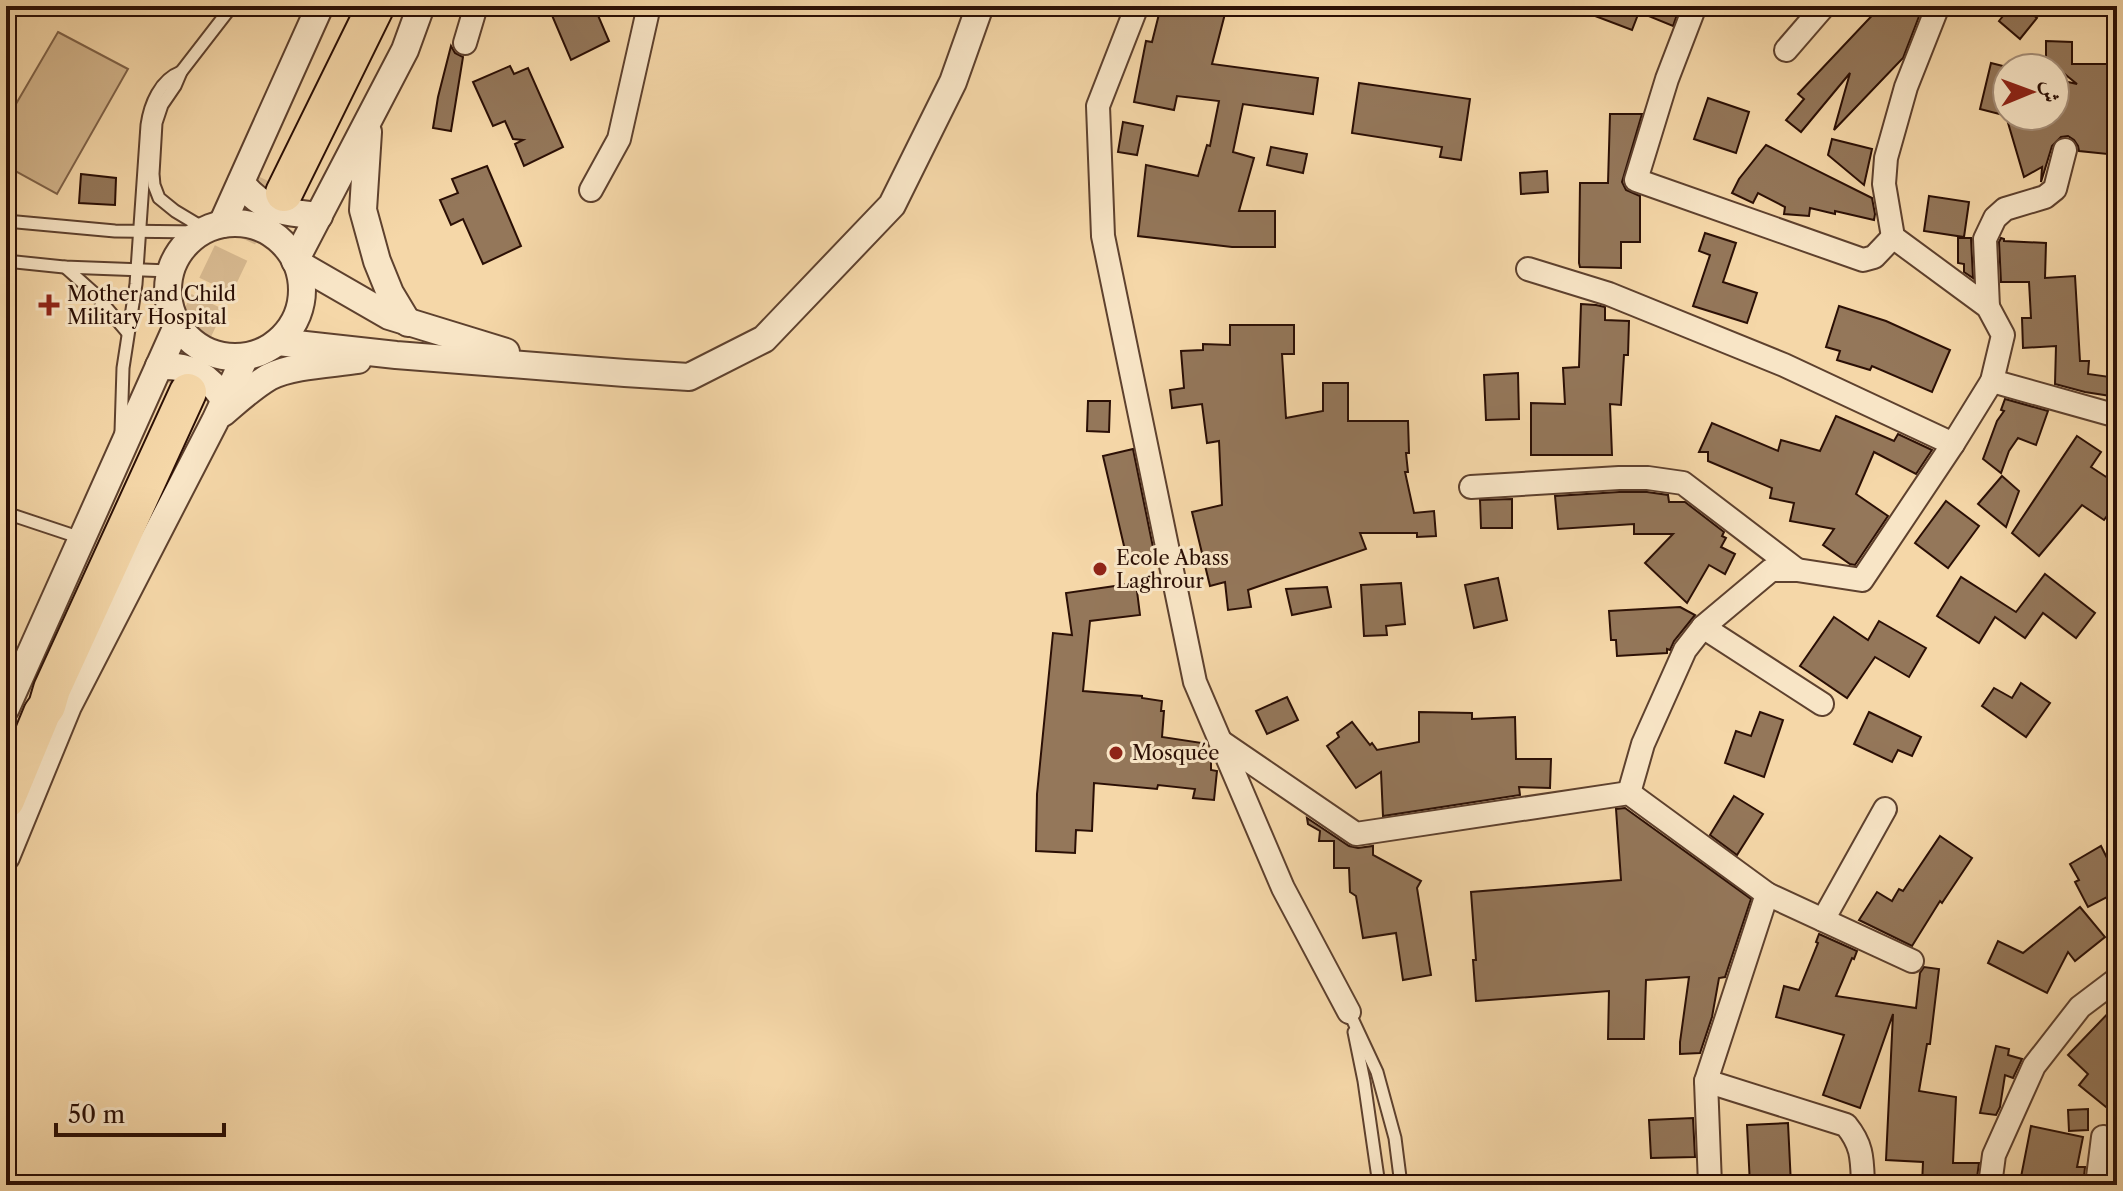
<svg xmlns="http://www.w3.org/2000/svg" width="2123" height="1191" font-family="'Libre Caslon Text',Amiri,serif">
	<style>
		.green { fill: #d3b58c; stroke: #7f6248; stroke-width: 2 }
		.building { fill: #94775a; stroke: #2b0f05; stroke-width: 2 }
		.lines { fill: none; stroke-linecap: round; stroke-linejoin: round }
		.trunk-tunnel { stroke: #d7b990; stroke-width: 36; stroke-dasharray: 36 18; stroke-linecap: butt }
		.service-casing { stroke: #5e412e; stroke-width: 15 }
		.minor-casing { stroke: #5e412e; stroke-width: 26 }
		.tertiary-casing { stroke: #5e412e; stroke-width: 30 }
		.trunk-casing { stroke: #2b0f05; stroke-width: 40 }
		.service { stroke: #f8e5c6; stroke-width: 11 }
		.minor { stroke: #f8e5c6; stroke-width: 22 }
		.tertiary { stroke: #f8e5c6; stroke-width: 26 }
		.trunk { stroke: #f5d7a8; stroke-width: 36 }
		.poi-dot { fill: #8f2418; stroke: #f8e5c6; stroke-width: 3 }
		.labels { text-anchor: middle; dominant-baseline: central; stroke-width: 6; stroke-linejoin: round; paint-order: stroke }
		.poi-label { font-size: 20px; fill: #2b0f05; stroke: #f8e5c6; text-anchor: start }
	</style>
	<rect width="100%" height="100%" fill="#f5d7a8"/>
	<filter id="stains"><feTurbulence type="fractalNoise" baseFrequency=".0025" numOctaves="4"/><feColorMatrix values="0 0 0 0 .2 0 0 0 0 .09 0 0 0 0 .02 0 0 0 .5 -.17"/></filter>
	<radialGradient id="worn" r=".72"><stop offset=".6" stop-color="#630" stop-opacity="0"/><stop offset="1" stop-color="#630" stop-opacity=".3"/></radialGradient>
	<path class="green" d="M58 32 128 69 57 194 6 166V121Z"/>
	<g class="building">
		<path d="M548 6H594L609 41 571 60Z"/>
		<path d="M1161 6H1227L1212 64 1318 78 1313 114 1243 104 1233 152 1254 158 1239 211H1275V247H1232L1138 236 1146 165 1198 176 1207 145 1210 146 1219 101 1177 96 1174 110 1134 102 1146 41 1152 42Z"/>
		<path d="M1574 6H1680L1673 26 1639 12 1632 30 1574 8Z"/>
		<path d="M1881 6H1923L1903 58 1834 130 1850 73 1801 132 1786 120 1804 99 1798 94Z"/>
		<path d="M2011 6H2022L2037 18 2020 39 1999 21Z"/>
		<path d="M2046 41 2072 42V64H2117V155L2079 151 2078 146 2074 140 2068 136 2061 137 2052 146 2041 182 2042 167 2024 177 2006 116H2055V79L2077 84 2046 59Z"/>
		<path d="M451 46 455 53 463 57 451 131 433 128 438 97Z"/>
		<path d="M1991 63 2007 67V116L1980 109Z"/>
		<path d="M510 66 514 74 528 68 563 147 524 166 515 144 523 140 513 139 505 121 493 126 473 82Z"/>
		<path d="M1359 83 1470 99 1461 160 1440 157 1442 147 1352 133Z"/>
		<path d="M1708 98 1749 112 1736 153 1694 139Z"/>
		<path d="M1610 114H1642L1622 182 1626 190 1640 196V242H1621V268L1580 267 1579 263 1580 183H1608Z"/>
		<path d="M1123 122 1143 126 1137 155 1118 152Z"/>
		<path d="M1832 139 1872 149 1864 185 1828 155Z"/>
		<path d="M1766 145 1872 198 1875 214 1874 220 1835 211V214L1810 208 1809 216 1784 214 1785 207 1758 193 1753 203 1732 193 1739 179Z"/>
		<path d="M1271 147 1307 154 1303 173 1267 165Z"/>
		<path d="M487 166 521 246 483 264 463 219 451 225 440 200 458 193 452 179Z"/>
		<path d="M1547 171 1548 192 1521 194 1520 173Z"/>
		<path d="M81 174 116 178 115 205 79 203Z"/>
		<path d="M1929 196 1969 202 1964 237 1924 231Z"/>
		<path d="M1705 233 1736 243 1723 282 1757 293 1747 323 1693 306 1710 255 1699 251Z"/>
		<path d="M1958 238H1971L1973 278 1964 272V264L1958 263Z"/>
		<path d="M2001 238 2004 239V241L2046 243 2045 278 2075 276 2080 361H2089L2088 374 2117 378V397L2085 392 2055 384 2056 346 2023 348 2022 318H2031L2029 282H2001L1999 242Z"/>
		<path d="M1581 304 1596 305 1605 307V320L1629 321 1628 355H1624L1621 405 1610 404 1612 455H1531V403L1565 404 1563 368 1579 367Z"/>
		<path d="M1839 306 1886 321 1950 350 1932 392 1872 366 1870 370 1837 360 1840 351 1826 347Z"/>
		<path d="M1230 325H1294V354H1282L1286 418 1323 411V383H1348V421H1408L1409 453H1406L1408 472H1405L1414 513 1434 511 1436 536 1417 537V533H1360L1366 549 1248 590 1251 607 1228 610 1225 582 1210 586 1192 512 1222 505 1219 441 1207 443 1202 404 1172 408 1170 390 1184 388 1181 351 1203 350V344L1230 345Z"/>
		<path d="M1518 373 1519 419 1486 420 1484 375Z"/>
		<path d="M2005 399 2048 411 2036 445 2018 438 2009 451 2001 473 1983 459 1997 421 2004 411 2001 410Z"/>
		<path d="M1088 401H1110L1109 432 1087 431Z"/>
		<path d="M1836 416 1894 441 1898 434 1932 450 1916 474 1874 452 1856 494 1888 516 1855 565 1850 564 1823 545 1834 529 1790 521 1794 503 1770 498 1772 488 1708 461V452H1699L1712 423 1778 451 1781 440 1820 451Z"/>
		<path d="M2077 436 2101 452 2091 467 2117 484V502L2104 520 2082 505 2039 556 2012 533Z"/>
		<path d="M1133 449 1155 557 1128 563 1103 456Z"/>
		<path d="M2002 476 2019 491 2006 527 1978 504Z"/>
		<path d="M1619 492H1647L1668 495 1669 502H1685L1724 532 1722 536 1726 538 1721 547 1735 554 1725 574 1709 565 1687 603 1645 563 1673 534H1634V524L1558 529 1555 496Z"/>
		<path d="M1512 499V528H1481L1480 500Z"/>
		<path d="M1946 501 1979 526 1948 568 1915 543Z"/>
		<path d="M2045 574 2095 613 2076 638 2043 613 2025 638 1995 617 1979 643 1937 616 1961 577 2016 612Z"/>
		<path d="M1498 578 1507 620 1474 628 1465 585Z"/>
		<path d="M1136 583 1140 615 1090 621 1083 691 1142 696V698L1162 701 1161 711H1164L1162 737 1202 743 1201 754 1211 755V770L1217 771 1214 800 1193 798 1195 789 1158 785 1157 789 1094 783 1092 831 1076 830 1075 853 1036 851 1037 794 1053 633 1072 635 1066 593Z"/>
		<path d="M1401 583 1405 624 1386 626 1387 635 1364 636 1361 585Z"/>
		<path d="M1327 587 1331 607 1292 615 1286 589Z"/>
		<path d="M1680 607 1695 615 1674 641 1670 650 1667 649V653L1617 656 1616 640H1611L1609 611Z"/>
		<path d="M1834 617 1868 640 1879 621 1926 648 1909 677 1875 657 1847 698 1800 666Z"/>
		<path d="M2021 683 2050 703 2026 737 1982 706 1994 688 2012 698Z"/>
		<path d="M1287 697 1298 720 1267 734 1256 711Z"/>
		<path d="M1419 712 1472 713V719L1515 717 1516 759H1551L1550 788 1519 787 1520 795 1383 816 1381 772 1356 788 1327 746 1339 737 1337 733 1352 722 1370 745 1372 743 1377 750 1419 742Z"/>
		<path d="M1760 712 1783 720 1764 777 1725 763 1736 731 1751 736Z"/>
		<path d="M1869 712 1921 737 1912 756 1898 750 1892 762 1854 744Z"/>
		<path d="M1734 796 1763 814 1737 855 1710 835Z"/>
		<path d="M1625 808 1751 899 1725 977 1719 978 1712 1017 1700 1053 1680 1054V1042L1689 977 1646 980 1644 1039H1608L1609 991 1476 1001 1473 960H1476L1471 892 1621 880 1616 809Z"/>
		<path d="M1307 818 1349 846 1358 848 1373 846V855L1421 881 1417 888 1431 975 1403 980 1396 933 1363 938 1356 896 1350 892 1349 868H1334V841H1319L1320 831 1308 824Z"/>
		<path d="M1940 836 1972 858 1942 903 1940 901 1912 946 1859 920 1877 892 1892 901 1899 889 1903 891Z"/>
		<path d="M2101 846 2110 864 2117 861V892L2088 907 2075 882 2079 880 2070 864Z"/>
		<path d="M2080 907 2105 937 2075 961 2068 952 2047 993 1988 963 1998 941 2023 953Z"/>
		<path d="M1819 934 1857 951 1854 959 1852 958 1836 996 1916 1008 1920 973 1924 967 1939 969 1930 1044H1927L1919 1091 1956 1097 1953 1163H1979L1976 1185H1922L1923 1162 1886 1160 1893 1014 1860 1108 1823 1095 1844 1035 1776 1017 1784 986 1799 990 1818 943 1816 942Z"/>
		<path d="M2117 1004V1116L2079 1085 2088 1074 2068 1055Z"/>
		<path d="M1996 1046 2009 1049 2008 1055 2022 1059 2013 1078 2005 1075 2000 1107 1996 1115 1980 1113Z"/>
		<path d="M2088 1109V1130L2069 1131 2068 1110Z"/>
		<path d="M1693 1118 1695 1157 1651 1158 1649 1120Z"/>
		<path d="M1788 1123 1791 1185H1750L1747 1125Z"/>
		<path d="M2031 1126 2083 1137 2077 1167H2085L2083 1185H2030L2020 1182Z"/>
	</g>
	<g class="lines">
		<path class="trunk-tunnel" d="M169 383 266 180"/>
		<g class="service-casing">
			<g id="service">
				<path d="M6 221 115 231 200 232"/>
				<path d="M205 229 175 211 159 198 154 185 153 174 156 123 162 105 175 86 181 72 232 6"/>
				<path d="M6 261 64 267 170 271"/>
				<path d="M65 267 94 293 127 332"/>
				<path d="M121 432 123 368 136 284 147 125C150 104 160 80 181 72"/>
				<path d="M6 513 81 538"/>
				<path d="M1349 1012 1377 1072 1395 1138 1401 1185"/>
				<path d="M1354 1032 1364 1081 1379 1185"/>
			</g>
		</g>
		<g class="minor-casing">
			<g id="minor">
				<path d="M1137 6 1098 106 1103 236 1195 682 1283 888 1349 1012"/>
				<path d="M1695 6 1667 79 1636 180 1863 260 1874 257 1893 237"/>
				<path d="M465 43 476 6"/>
				<path d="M1786 50 1824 6"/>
				<path d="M591 190 619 139 649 6"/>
				<path d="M1528 269 1609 294 1784 365 1953 444"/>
				<path d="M1988 307 1985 239 1995 218 2005 209 2045 197 2055 189 2065 150"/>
				<path d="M1992 381 2117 416"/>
				<path d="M1471 487 1619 478H1648L1683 483 1797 570"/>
				<path d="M1703 627 1822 704"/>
				<path d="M1220 741 1356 834 1629 793 1767 894 1706 1081 1846 1125C1863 1146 1862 1159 1863 1185"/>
				<path d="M1629 793 1643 744 1685 650 1703 627 1771 570H1797L1862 580 1953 444 1992 381 2003 335 1988 307 1893 237 1884 184 1886 158 1906 87 1938 6"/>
				<path d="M1767 894 1912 961"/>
				<path d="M1823 920 1885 809"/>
				<path d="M1706 1081 1710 1185"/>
				<path d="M1990 1185 1994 1155 2034 1066 2080 1007 2117 979"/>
				<path d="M2097 1185 2103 1137"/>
			</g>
		</g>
		<g class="tertiary-casing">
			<g id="tertiary">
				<path d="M368 132 363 210 377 261 390 293 408 323"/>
				<path d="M241 183C264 212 284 212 319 216"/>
				<circle cx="235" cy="290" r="67"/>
				<path d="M222 224 320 6"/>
				<path d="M295 261 405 50 421 6"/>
				<path d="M297 263 389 316 506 352"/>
				<path d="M278 342 396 355 625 373 689 377 764 339 892 205 953 82 980 6"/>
				<path d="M159 366C190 365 209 375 225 401"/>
				<path d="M223 413C238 400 252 387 269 377 292 365 332 364 358 360"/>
				<path d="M6 708 177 326"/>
				<path d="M6 857 68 706 215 421 245 357"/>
			</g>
		</g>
		<g class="trunk-casing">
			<g id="trunk">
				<path d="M284 193 376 6"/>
				<path d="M6 800 42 713 47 706 52 689 188 392"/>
			</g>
		</g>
		<use href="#service" class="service"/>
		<use href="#minor" class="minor"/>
		<use href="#tertiary" class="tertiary"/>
		<use href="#trunk" class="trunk"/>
	</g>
	<g class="poi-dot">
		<path d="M45 293h8v8h8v8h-8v8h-8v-8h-8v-8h8z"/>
		<circle cx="1100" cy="569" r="8"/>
		<circle cx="1116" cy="753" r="8"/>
	</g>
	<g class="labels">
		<g class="poi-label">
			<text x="67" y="294">Mother and Child<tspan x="67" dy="23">Military Hospital</tspan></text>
			<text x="1116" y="558">Ecole Abass<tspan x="1116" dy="23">Laghrour</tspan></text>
			<text x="1132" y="753">Mosquée</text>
		</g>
	</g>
	<rect width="2123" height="1191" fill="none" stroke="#f5d7a8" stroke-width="32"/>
	<rect x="8" y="8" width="2107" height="1175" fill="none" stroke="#2b0f05" stroke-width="4"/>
	<rect x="16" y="16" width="2091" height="1159" fill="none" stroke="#2b0f05" stroke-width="2"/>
	<g transform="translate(2031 92) rotate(89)"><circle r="38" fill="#f8e5c6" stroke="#a68f79" stroke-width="2"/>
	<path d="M0-6L14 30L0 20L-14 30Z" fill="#8f2418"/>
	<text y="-12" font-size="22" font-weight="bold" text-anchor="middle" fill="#2b0f05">ش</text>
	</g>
	<path d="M56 1123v12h168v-12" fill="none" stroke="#2b0f05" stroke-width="4"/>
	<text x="68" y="1123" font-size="24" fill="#2b0f05" stroke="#f8e5c6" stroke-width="6" paint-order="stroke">50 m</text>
	<rect width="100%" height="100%" filter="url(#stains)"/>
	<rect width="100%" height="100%" fill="url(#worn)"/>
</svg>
